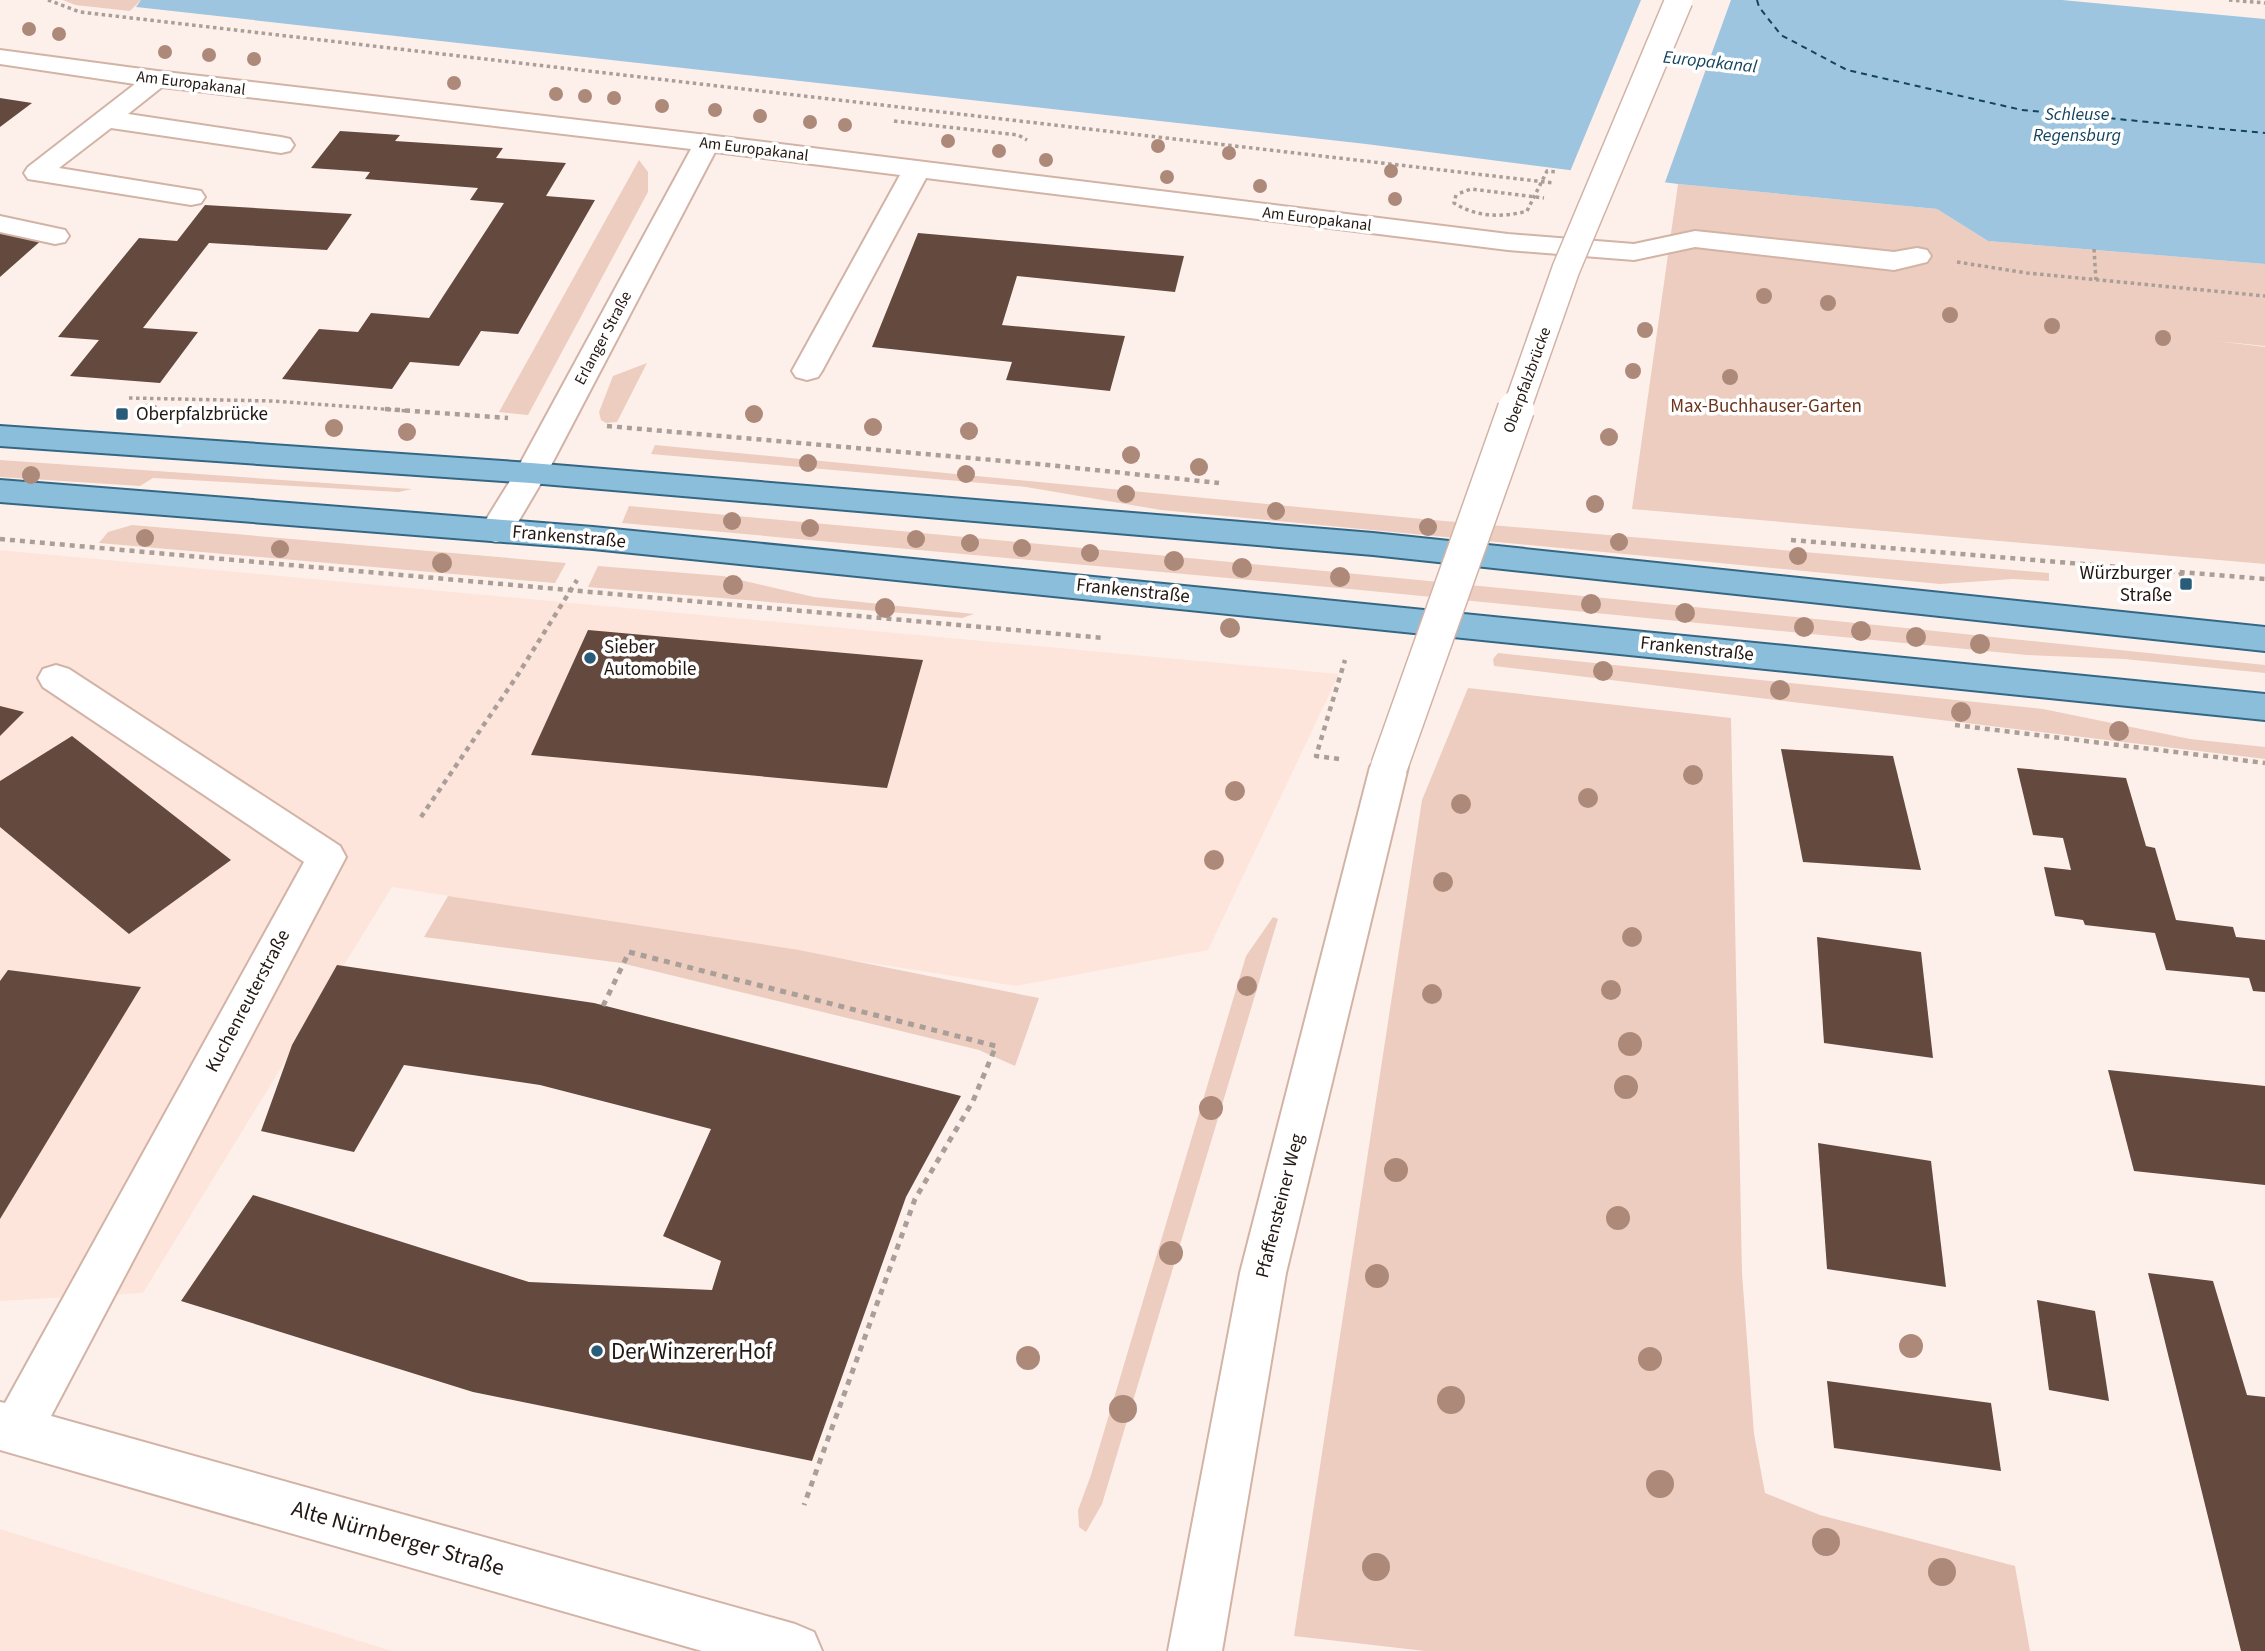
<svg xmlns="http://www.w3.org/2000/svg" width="2265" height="1651" font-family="'Source Sans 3',sans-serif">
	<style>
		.built { fill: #fee5db }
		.green { fill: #edcdbf }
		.water { fill: #9ec5df }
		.pier { fill: #fdf0eb }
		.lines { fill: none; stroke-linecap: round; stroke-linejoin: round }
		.ferry { stroke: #13445f; stroke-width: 2; stroke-dasharray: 6 5; stroke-linecap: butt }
		.building { fill: #63493e }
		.minor-casing { stroke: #d2b3a6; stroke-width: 4 }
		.major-casing { stroke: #346784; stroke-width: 4 }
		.path-far2 { stroke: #aa9e99; stroke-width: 3.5; stroke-dasharray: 3.5 3.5; stroke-linecap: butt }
		.path-far1 { stroke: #aa9e99; stroke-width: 4.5; stroke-dasharray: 5 5; stroke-linecap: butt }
		.path { stroke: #aa9e99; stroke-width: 5; stroke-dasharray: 6 6; stroke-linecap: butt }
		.minor { fill: #fff; fill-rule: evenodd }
		.major { fill: #8bbeda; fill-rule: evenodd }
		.minor-bridge-far1-casing { stroke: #d2b3a6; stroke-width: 30; stroke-linecap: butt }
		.minor-bridge-casing { stroke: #d2b3a6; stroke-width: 39; stroke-linecap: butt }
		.path-bridge { stroke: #aa9e99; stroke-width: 3.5; stroke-dasharray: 3.5 3.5; stroke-linecap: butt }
		.minor-bridge-far1 { stroke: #fff; stroke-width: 27 }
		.minor-bridge { stroke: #fff; stroke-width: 36 }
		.tree { fill: #ad897a }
		.poi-dot { fill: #295c79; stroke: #fff; stroke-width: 2.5 }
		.labels { text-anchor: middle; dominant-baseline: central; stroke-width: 7; stroke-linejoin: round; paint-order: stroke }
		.far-street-label { font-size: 16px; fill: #221712; stroke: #fff }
		.far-water-label { font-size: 18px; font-style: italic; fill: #13445f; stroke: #fff }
		.park-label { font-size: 19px; fill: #6c351d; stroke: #fff }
		.poi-label { font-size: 19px; fill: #221712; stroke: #fff; text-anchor: start }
		.street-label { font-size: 19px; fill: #221712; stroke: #fff }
		.near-poi-label { font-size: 23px; fill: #221712; stroke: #fff; text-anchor: start }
		.near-street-label { font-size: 23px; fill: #221712; stroke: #fff }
	</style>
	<rect width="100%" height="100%" fill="#fdf0eb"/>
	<g class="built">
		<path d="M0 550 1339 674 1208 950 1016 986 392 887 143 1293 0 1301Z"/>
		<path d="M0 1529 392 1651H0Z"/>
	</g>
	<g class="green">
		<path d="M63 0H141L130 11 75 5Z"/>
		<path d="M639 160 648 172V192L528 415 499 412Z"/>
		<path d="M1678 184 1937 209 1988 241 2265 264V346L2216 341 2265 347V564L1632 509Z"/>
		<path d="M647 363 617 422 606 423 601 420 599 412 613 376Z"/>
		<path d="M655 445 1433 520 2049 573V581L2013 579 1940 584 1161 510 1026 487 651 454Z"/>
		<path d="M0 460 412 489 399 492 153 478 140 486 0 477Z"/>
		<path d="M629 506C1175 556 1720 608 2265 665V673L2124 659 2027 655 1350 589 622 523Z"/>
		<path d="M132 525 566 563 555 583 99 543 108 532Z"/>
		<path d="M598 566 723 576 814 597 974 614 962 618 588 587Z"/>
		<path d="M1498 653 2043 709 2190 739 2265 747V759L1494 666 1493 659Z"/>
		<path d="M1468 688 1731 718 1742 1273 1754 1434 1765 1493 1820 1515 2015 1566 2030 1651H1425L1294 1636 1422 800Z"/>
		<path d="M448 896 799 950 1039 998 1015 1066 979 1050 621 963 424 937Z"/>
		<path d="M1273 917 1278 919 1102 1504 1086 1532 1079 1527 1078 1510 1091 1475 1246 956Z"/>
	</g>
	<path class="water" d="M141 0H2062L2265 19V264L1988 241 1937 209 1678 184 1366 144 136 7Z"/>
	<path class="pier" d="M1641 0H1731L1664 185 1569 174Z"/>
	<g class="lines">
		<path class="ferry" d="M1757 0 1759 7 1781 35 1847 70 2022 110 2265 133"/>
	</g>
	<g class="building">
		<path d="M0 98 32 103 0 127Z"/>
		<path d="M340 131 400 135 395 141 503 148 496 158 566 163 546 196 595 200 518 334 481 331 459 366 410 362 392 389 282 379 319 329 358 332 371 313 429 318 504 203 470 200 478 188 365 179 370 172 311 168Z"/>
		<path d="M205 205 352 214 327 250 209 243 143 328 198 332 160 383 70 376 99 340 58 337 139 238 177 241Z"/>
		<path d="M0 228 44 238 0 277Z"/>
		<path d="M918 233 1184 256 1175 292 1017 276 1002 325 1125 336 1110 391 1006 380 1012 362 872 347Z"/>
		<path d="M588 630 923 660 887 788 531 755Z"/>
		<path d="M0 706 24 712 0 736Z"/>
		<path d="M72 736 231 860 129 934 0 827V781Z"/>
		<path d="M1781 749 1893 756 1921 870 1803 862Z"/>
		<path d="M2017 768 2126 778 2146 846 2155 848 2176 920 2233 927 2236 937 2265 940V992L2253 991 2249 978 2166 970 2155 933 2085 925 2083 920 2055 916 2044 867 2071 870 2063 838 2033 835Z"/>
		<path d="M1817 937 1921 952 1933 1058 1824 1043Z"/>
		<path d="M337 965 594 1003 961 1096 906 1197 812 1461 473 1392 181 1301 253 1195 529 1282 712 1290 721 1261 663 1236 711 1129 540 1085 404 1065 354 1152 261 1131 292 1045Z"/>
		<path d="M8 970 141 987 0 1219V981Z"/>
		<path d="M2108 1070 2265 1086V1185L2134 1171Z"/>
		<path d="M1818 1143 1931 1161 1946 1287 1827 1269Z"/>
		<path d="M2148 1273 2213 1281 2247 1395 2265 1397V1651H2241Z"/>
		<path d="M2037 1300 2095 1311 2109 1401 2049 1390Z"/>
		<path d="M1827 1381 1991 1403 2001 1471 1834 1448Z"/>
	</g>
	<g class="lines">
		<g class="minor-casing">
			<g id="minor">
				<path d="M0 50 157 71 707 135 1508 234 1634 244 1695 231 1894 252 1917 248 1927 250 1931 256 1927 262 1894 270 1695 247 1634 260 1508 250 926 178 822 371 818 377 807 380 796 377 792 371 900 175 715 152 547 473 508 539 496 542 484 539 479 531 515 473 691 149 162 87 128 114 281 137 290 139 294 145 290 151 281 153 111 128 59 168 201 191 205 197 201 203 191 205 28 179 24 173 28 167 135 84 0 64Z"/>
				<path d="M0 216 65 230 69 236 65 242 55 244 0 232Z"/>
				<path d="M56 665 69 669 340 846 346 857 51 1416 795 1624 814 1632 822 1651H702L0 1450V1402L5 1403 304 862 43 687 38 678 43 669Z"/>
				<path d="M1389 753 1402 757 1408 767 1286 1273 1222 1651H1168L1240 1273 1370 767 1376 757Z"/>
			</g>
		</g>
		<g class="major-casing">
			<g id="major">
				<path d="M0 426 531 463 1373 533 2265 627V651L1373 555 531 483 0 446Z"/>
				<path d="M0 480 593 527 2265 694V720L593 549 0 502Z"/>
			</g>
		</g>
		<g class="path-far2">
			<path d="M48 0 80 12 1554 183"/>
			<path d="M2229 0 2265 3"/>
			<path d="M894 121 1018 135 1027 140"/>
			<path d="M1460 193 1471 189 1544 198"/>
			<path d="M2094 249 2096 280"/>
			<path d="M1957 262 2027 273 2265 296"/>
			<path d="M129 398 272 401 410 411"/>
		</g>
		<g class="path-far1">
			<path d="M385 409 508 418"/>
			<path d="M607 426 1038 464 1219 483"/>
			<path d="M0 539 1104 638"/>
			<path d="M1791 540 2265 579"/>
			<path d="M2180 572 2186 584"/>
			<path d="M1955 725 2265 763"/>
			<path d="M1339 759 1316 756 1345 660"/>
			<path d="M421 817 517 676 577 580"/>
		</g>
		<path class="path" d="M603 1006 629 952 996 1046 973 1101 915 1199 804 1505"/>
		<use href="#minor" class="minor"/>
		<use href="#major" class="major"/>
		<g class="minor-bridge-far1-casing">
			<path id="minor-bridge-far1" d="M1516 411 1566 269 1679 0"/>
		</g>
		<g class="minor-bridge-casing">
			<path id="minor-bridge" d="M1389 767 1516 409"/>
		</g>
		<path class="path-bridge" d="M1456 195 1454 203C1476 217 1502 218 1527 211L1547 171 1557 172"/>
		<use href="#minor-bridge-far1" class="minor-bridge-far1"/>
		<use href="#minor-bridge" class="minor-bridge"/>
	</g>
	<g class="tree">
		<circle cx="29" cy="29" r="7"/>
		<circle cx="59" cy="34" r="7"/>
		<circle cx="165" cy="52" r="7"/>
		<circle cx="209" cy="55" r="7"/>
		<circle cx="254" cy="59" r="7"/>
		<circle cx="454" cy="83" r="7"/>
		<circle cx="556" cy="94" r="7"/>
		<circle cx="585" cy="96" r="7"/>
		<circle cx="614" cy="98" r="7"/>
		<circle cx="662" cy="106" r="7"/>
		<circle cx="715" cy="110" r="7"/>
		<circle cx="760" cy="116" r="7"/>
		<circle cx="810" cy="122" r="7"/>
		<circle cx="845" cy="125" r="7"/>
		<circle cx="948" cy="141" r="7"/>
		<circle cx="1158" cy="146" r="7"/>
		<circle cx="999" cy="151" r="7"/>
		<circle cx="1229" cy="153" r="7"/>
		<circle cx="1046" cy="160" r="7"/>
		<circle cx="1391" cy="171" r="7"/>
		<circle cx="1167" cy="177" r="7"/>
		<circle cx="1260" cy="186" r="7"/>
		<circle cx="1395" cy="199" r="7"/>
		<circle cx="1764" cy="296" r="8"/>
		<circle cx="1828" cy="303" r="8"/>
		<circle cx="1950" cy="315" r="8"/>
		<circle cx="2052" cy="326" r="8"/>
		<circle cx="1645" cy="330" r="8"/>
		<circle cx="2163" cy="338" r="8"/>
		<circle cx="1633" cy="371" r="8"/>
		<circle cx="1730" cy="377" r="8"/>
		<circle cx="150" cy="412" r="9"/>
		<circle cx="754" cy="414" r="9"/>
		<circle cx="873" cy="427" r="9"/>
		<circle cx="334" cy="428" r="9"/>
		<circle cx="969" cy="431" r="9"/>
		<circle cx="407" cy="432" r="9"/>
		<circle cx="1609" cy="437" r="9"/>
		<circle cx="1131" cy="455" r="9"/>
		<circle cx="808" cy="463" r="9"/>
		<circle cx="1199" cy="467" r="9"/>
		<circle cx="966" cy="474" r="9"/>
		<circle cx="31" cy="475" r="9"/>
		<circle cx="1126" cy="494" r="9"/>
		<circle cx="1595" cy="504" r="9"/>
		<circle cx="1276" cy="511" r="9"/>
		<circle cx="732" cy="521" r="9"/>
		<circle cx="1428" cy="527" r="9"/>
		<circle cx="810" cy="528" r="9"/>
		<circle cx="145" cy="538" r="9"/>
		<circle cx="916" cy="539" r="9"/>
		<circle cx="1619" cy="542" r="9"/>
		<circle cx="970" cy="543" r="9"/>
		<circle cx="1022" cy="548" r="9"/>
		<circle cx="280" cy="549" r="9"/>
		<circle cx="1090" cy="553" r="9"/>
		<circle cx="1798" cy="556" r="9"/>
		<circle cx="1174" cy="561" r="10"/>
		<circle cx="442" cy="563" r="10"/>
		<circle cx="1242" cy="568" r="10"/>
		<circle cx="1340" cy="577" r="10"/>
		<circle cx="733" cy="585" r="10"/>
		<circle cx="1591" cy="604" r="10"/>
		<circle cx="885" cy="608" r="10"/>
		<circle cx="1685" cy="613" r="10"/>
		<circle cx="1804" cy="627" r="10"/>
		<circle cx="1230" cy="628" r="10"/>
		<circle cx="1861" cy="631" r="10"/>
		<circle cx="1916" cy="637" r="10"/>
		<circle cx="1980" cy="644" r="10"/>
		<circle cx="1603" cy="671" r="10"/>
		<circle cx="1780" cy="690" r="10"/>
		<circle cx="1961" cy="712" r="10"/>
		<circle cx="2119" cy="731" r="10"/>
		<circle cx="1693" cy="775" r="10"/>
		<circle cx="1235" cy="791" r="10"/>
		<circle cx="1588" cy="798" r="10"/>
		<circle cx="1461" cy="804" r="10"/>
		<circle cx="1214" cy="860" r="10"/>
		<circle cx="1443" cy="882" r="10"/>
		<circle cx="1632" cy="937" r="10"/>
		<circle cx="1247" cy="986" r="10"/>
		<circle cx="1611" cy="990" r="10"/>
		<circle cx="1432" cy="994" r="10"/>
		<circle cx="1630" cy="1044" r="12"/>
		<circle cx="1626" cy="1087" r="12"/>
		<circle cx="1211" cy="1108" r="12"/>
		<circle cx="1396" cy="1170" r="12"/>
		<circle cx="1618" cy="1218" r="12"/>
		<circle cx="1171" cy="1253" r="12"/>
		<circle cx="1377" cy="1276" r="12"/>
		<circle cx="1911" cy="1346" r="12"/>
		<circle cx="1028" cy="1358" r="12"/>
		<circle cx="1650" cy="1359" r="12"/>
		<circle cx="1451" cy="1400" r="14"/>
		<circle cx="1123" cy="1409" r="14"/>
		<circle cx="1660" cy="1484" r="14"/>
		<circle cx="1826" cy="1542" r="14"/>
		<circle cx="1376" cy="1567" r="14"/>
		<circle cx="1942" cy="1572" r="14"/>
	</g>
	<g class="poi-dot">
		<rect x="115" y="407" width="14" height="14" rx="3.5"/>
		<rect x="2179" y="577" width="14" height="14" rx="3.5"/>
		<circle cx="590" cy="658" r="7"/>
		<circle cx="597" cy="1351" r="7"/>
	</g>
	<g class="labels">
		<g class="far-street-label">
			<text transform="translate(191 83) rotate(7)">Am Europakanal</text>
			<text transform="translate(754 149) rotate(7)">Am Europakanal</text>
			<text transform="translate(1317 219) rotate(7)">Am Europakanal</text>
			<text transform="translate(603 338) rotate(-62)">Erlanger Straße</text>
			<text transform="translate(1527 380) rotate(-70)">Oberpfalzbrücke</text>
		</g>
		<g class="far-water-label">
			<text transform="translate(1710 62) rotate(6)">Europakanal</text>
			<text x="2077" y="114">Schleuse<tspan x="2077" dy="21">Regensburg</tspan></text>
		</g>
		<g class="park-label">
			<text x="1766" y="406">Max-Buchhauser-Garten</text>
		</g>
		<g class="poi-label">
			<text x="136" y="414">Oberpfalzbrücke</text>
			<text x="2172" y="573" text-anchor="end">Würzburger<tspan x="2172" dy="22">Straße</tspan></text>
			<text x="604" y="647">Sieber<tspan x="604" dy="22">Automobile</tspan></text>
		</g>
		<g class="street-label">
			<text transform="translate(569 537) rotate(5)">Frankenstraße</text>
			<text transform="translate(1133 591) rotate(6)">Frankenstraße</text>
			<text transform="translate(1697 649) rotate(6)">Frankenstraße</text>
			<text transform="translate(248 1001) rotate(-62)">Kuchenreuterstraße</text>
			<text transform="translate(1280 1206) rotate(-76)">Pfaffensteiner Weg</text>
		</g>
		<g class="near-poi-label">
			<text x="611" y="1351">Der Winzerer Hof</text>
		</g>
		<g class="near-street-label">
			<text transform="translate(398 1538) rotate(16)">Alte Nürnberger Straße</text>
		</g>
	</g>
</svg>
